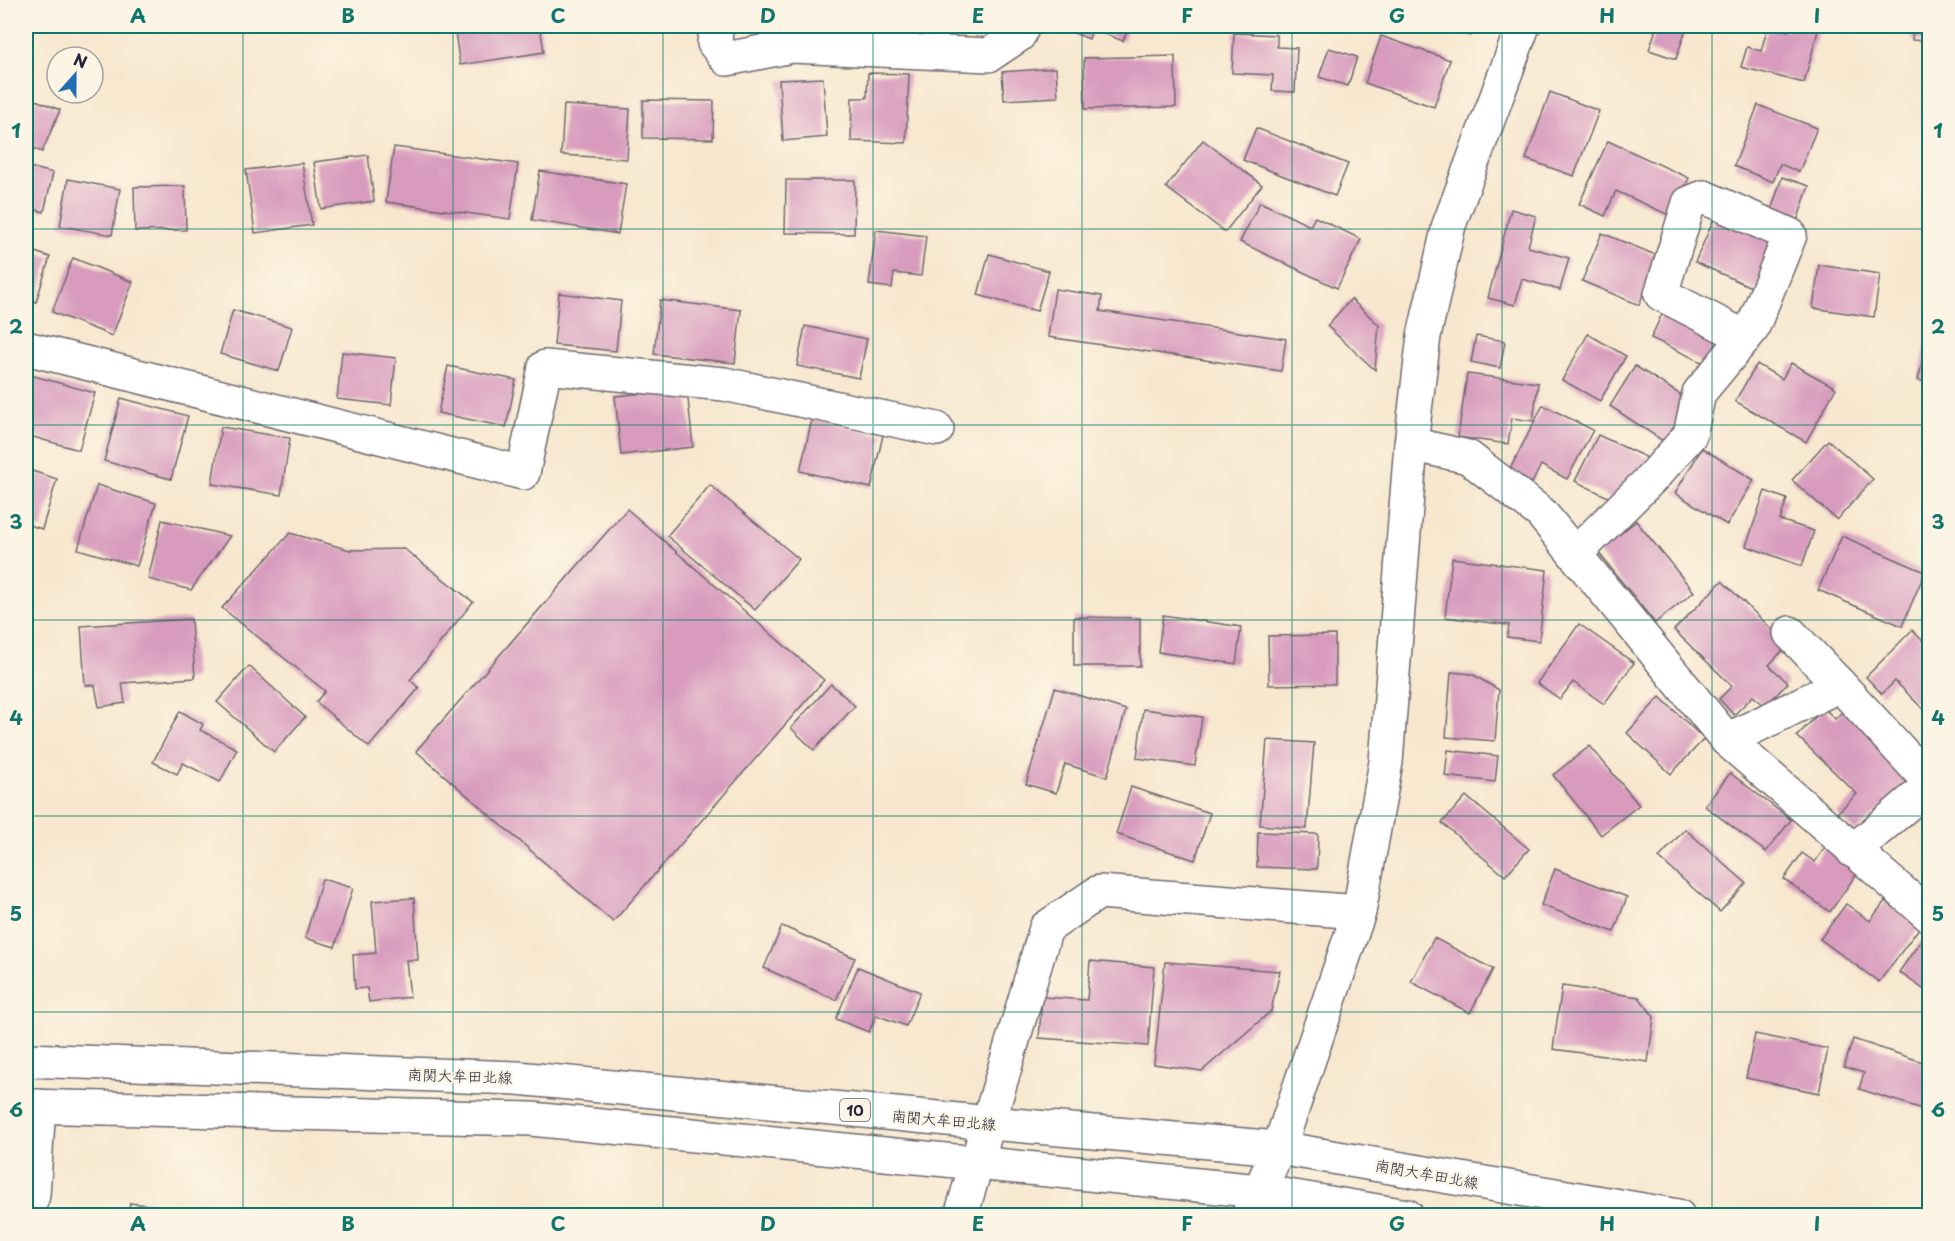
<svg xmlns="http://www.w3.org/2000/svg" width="1955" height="1241" font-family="'Playpen Sans','Klee One',sans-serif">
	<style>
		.building { fill: #d89bbe }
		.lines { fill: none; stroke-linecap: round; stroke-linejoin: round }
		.minor-casing { stroke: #6d676e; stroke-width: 36 }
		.tertiary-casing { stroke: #6d676e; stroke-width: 36 }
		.primary-casing { stroke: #6d676e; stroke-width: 36 }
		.minor { stroke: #fff; stroke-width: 33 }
		.tertiary { stroke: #fff; stroke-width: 33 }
		.primary { stroke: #fff; stroke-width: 33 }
		.grid { fill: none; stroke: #0f766e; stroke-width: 1.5; stroke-opacity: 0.55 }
		.labels { text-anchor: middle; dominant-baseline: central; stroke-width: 4.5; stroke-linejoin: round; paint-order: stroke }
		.shield { fill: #fcf5e5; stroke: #63616e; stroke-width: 1.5 }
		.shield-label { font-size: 14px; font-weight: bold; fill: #22223b }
		.street-label { font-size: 15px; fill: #22223b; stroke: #fcf5e5 }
		.neatline { fill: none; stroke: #0f766e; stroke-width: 2 }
		.grid-label { font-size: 20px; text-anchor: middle; font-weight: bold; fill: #0f766e }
	</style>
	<rect width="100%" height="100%" fill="#fcf5e5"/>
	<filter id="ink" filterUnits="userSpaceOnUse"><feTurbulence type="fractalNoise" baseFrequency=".0167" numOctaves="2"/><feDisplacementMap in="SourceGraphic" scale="12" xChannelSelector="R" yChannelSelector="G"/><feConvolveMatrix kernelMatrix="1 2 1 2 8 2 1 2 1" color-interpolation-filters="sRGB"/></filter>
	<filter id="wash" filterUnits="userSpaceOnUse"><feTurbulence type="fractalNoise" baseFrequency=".008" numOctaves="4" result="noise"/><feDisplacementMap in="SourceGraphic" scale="24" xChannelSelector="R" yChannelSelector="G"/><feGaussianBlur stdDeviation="1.35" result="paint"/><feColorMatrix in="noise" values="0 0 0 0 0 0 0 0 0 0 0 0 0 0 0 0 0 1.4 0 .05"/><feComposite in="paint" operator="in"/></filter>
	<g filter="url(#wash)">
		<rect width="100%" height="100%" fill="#f7e7ce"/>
		<g id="blocks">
			<g class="building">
				<path d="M454 26H540L544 52 460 65Z"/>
				<path d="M1066 26H1129L1123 41 1092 29 1089 39 1064 29Z"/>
				<path d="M1447 26H1475L1470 36Z"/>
				<path d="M1650 26H1687L1676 59 1649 50 1655 32Z"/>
				<path d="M1768 26 1788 31 1789 26 1819 27 1804 83 1741 67 1747 47 1761 51Z"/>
				<path d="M1913 26H1929V41L1912 40Z"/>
				<path d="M1234 33 1277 35V47L1297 48 1295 92 1272 91 1273 75 1232 73Z"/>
				<path d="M1381 36 1450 60 1434 107 1365 83Z"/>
				<path d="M1329 48 1357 57 1348 86 1319 77Z"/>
				<path d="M1175 56 1176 107 1085 109 1084 58Z"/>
				<path d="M1056 68 1058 97 1004 100 1002 72Z"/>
				<path d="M868 73 909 74 906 143 851 141 852 98H867Z"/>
				<path d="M823 78 827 137 783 141 779 80Z"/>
				<path d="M1550 92 1599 111 1574 176 1526 159Z"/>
				<path d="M26 96 60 110 42 152 26 145Z"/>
				<path d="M643 100 714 101 713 139 643 138Z"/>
				<path d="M564 105 630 109 627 159 561 155Z"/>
				<path d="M1758 105 1817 128 1799 172 1780 164 1773 182 1734 166Z"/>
				<path d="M1256 128 1348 164 1335 196 1243 160Z"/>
				<path d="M1203 140 1262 185 1225 232 1166 187Z"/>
				<path d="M1608 141 1689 178 1671 216 1616 191 1605 216 1579 204Z"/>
				<path d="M394 147 518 164 510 219 386 202Z"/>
				<path d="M368 155 374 201 321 209 314 162Z"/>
				<path d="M302 163 312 225 255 233 246 170Z"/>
				<path d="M26 166 53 173 44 212 26 207Z"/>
				<path d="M540 171 626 184 618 234 532 220Z"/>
				<path d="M1782 177 1809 186 1797 221 1771 211Z"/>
				<path d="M68 179 120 189 112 235 60 226Z"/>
				<path d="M786 180H855L854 234 785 233Z"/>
				<path d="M185 186 186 230 135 231 134 187Z"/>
				<path d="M1260 202 1310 226 1315 217 1361 239 1337 288 1240 242Z"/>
				<path d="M1511 209 1536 216 1528 247 1569 258 1560 290 1522 279 1515 305 1488 298Z"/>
				<path d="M1717 212 1783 241 1760 291 1695 262Z"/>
				<path d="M876 230 926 236 921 276 894 273 892 288 869 285Z"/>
				<path d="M1602 233 1658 256 1639 305 1582 281Z"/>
				<path d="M26 249 50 257 36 302 26 299Z"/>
				<path d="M989 254 1049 271 1037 311 978 295Z"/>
				<path d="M73 258 133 282 112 336 52 312Z"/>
				<path d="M1819 265 1880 274 1874 317 1813 308Z"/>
				<path d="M1055 289 1102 296 1100 311 1286 339 1281 371 1048 337Z"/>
				<path d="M559 293 621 301 616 351 554 345Z"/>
				<path d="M1351 299 1379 325 1375 370 1327 326Z"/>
				<path d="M660 300 741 310 735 363 654 354Z"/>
				<path d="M1666 305 1727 334 1712 367 1651 338Z"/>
				<path d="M233 310 292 327 279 371 220 354Z"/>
				<path d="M805 326 867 339 859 378 797 366Z"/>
				<path d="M1929 331V383L1918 380Z"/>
				<path d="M1588 334 1626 356 1600 401 1562 380Z"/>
				<path d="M1476 336 1505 341 1500 368 1471 362Z"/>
				<path d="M342 352 396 358 391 405 337 399Z"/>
				<path d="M1791 363 1836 388 1806 442 1735 401 1757 364 1782 379Z"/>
				<path d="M448 366 516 380 506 427 438 413Z"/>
				<path d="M1635 366 1692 402 1666 443 1610 406Z"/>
				<path d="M27 374 95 393 79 450 26 435Z"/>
				<path d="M1467 374 1538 383 1533 421 1512 418 1508 444 1458 437Z"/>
				<path d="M687 389 693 447 621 455 615 396Z"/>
				<path d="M121 398 188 416 171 479 104 461Z"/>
				<path d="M1543 405 1593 430 1567 479 1541 465 1532 483 1509 471Z"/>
				<path d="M812 419 883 435 871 488 800 471Z"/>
				<path d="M221 427 290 438 281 495 212 484Z"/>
				<path d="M1598 435 1654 461 1616 501 1575 481Z"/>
				<path d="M1828 440 1873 479 1837 520 1792 480Z"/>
				<path d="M1702 448 1754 480 1727 525 1675 493Z"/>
				<path d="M26 469 57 479 42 529 26 524Z"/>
				<path d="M97 485 156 503 137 566 78 549Z"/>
				<path d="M710 485 799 559 755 610 667 536Z"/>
				<path d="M1765 491 1787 499 1780 520 1814 531 1802 566 1746 546Z"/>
				<path d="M627 509 824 680 613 922 416 751Z"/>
				<path d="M162 520 230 536 191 590 148 579Z"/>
				<path d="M1636 521 1694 592 1655 623 1598 552Z"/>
				<path d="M290 533 350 550 404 549 473 602 410 680 419 688 369 747 316 702 325 691 222 608Z"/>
				<path d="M1842 536 1925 572 1902 626 1818 590Z"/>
				<path d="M1452 558 1547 570 1539 641 1507 637 1509 625 1445 617Z"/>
				<path d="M1722 581 1788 645 1769 665 1788 683 1765 706 1753 696 1734 715 1719 699 1732 686 1674 630Z"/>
				<path d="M1163 615 1241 627 1236 664 1158 652Z"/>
				<path d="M1074 617 1140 618V666H1074Z"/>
				<path d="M191 619 195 678 122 683 125 703 99 707 95 685H85L81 626Z"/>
				<path d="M1579 624 1634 663 1604 704 1573 682 1560 699 1537 683Z"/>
				<path d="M1912 630 1929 647V710L1927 713 1895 681 1882 694 1866 677Z"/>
				<path d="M1335 635V684L1269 685 1268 636Z"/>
				<path d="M249 666 305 717 274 752 217 702Z"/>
				<path d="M1451 672 1472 674 1499 690 1495 741 1446 737Z"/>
				<path d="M831 684 855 706 814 750 791 728Z"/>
				<path d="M1055 688 1126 710 1107 777 1065 764 1056 793 1026 784Z"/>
				<path d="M1660 697 1704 739 1671 774 1627 733Z"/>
				<path d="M1847 707 1914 780 1855 831 1837 813 1857 794 1797 736 1824 708 1835 719Z"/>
				<path d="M1143 709 1202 717 1195 766 1137 758Z"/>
				<path d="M180 711 203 724 200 730 237 749 220 782 183 763 177 774 153 762Z"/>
				<path d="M1267 740 1314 743 1307 829 1260 825Z"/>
				<path d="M1590 746 1639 805 1601 835 1553 775Z"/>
				<path d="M1448 750 1498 756 1495 782 1445 776Z"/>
				<path d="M1730 773 1791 820 1766 852 1705 806Z"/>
				<path d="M1131 787 1210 813 1195 860 1116 834Z"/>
				<path d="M1466 796 1529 849 1505 876 1442 823Z"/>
				<path d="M1685 829 1746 883 1720 912 1659 858Z"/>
				<path d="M1258 832 1318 834 1317 869 1257 867Z"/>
				<path d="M1828 843 1862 866 1830 912 1784 879 1802 853 1815 862Z"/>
				<path d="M1555 869 1627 897 1614 932 1541 905Z"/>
				<path d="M322 879 353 888 335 947 305 938Z"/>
				<path d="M414 898 418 960H406L410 997 369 1002 367 988 355 989 353 955 376 953 372 901Z"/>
				<path d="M1885 901 1920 927 1879 982 1820 939 1846 904 1870 921Z"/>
				<path d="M782 926 855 958 836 1000 764 968Z"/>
				<path d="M1927 932 1929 934V993L1899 972Z"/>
				<path d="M1434 938 1493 969 1470 1013 1411 982Z"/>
				<path d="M1090 961 1154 967 1148 1046 1039 1038 1042 997 1087 1000Z"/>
				<path d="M1165 962 1280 971 1271 1011 1202 1071 1154 1064Z"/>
				<path d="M858 967 920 992 906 1026 876 1015 869 1032 836 1019Z"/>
				<path d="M1562 986 1639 997 1654 1017 1648 1062 1553 1049Z"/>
				<path d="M1755 1034 1828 1049 1819 1093 1746 1078Z"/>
				<path d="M1853 1039 1929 1064V1111L1859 1089 1864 1073 1844 1067Z"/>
				<path d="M130 1203 157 1206 156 1215H128Z"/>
			</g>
		</g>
	</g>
	<g filter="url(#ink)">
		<use href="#blocks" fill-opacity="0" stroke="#6d676e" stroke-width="1.5"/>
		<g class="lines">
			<g class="minor-casing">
				<g id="minor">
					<path d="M717 26 714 43 727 59 792 46 989 55 1019 35 1023 26"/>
					<path d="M26 348 523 473 545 367 724 384 937 429"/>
					<path d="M1411 444 1468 457 1541 513 1727 740 1930 916"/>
					<path d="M1575 554 1654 476 1690 435 1699 393 1752 329 1790 235 1704 197 1689 203 1661 294 1745 337"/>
					<path d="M1790 633 1840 685"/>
					<path d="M1727 740 1840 685 1925 777 1922 792 1853 851"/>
					<path d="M26 1215 33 1195 39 1106"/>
					<path d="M961 1216 1046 928 1099 892 1359 912"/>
				</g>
			</g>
			<g class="tertiary-casing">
				<path id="tertiary" d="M1248 1216 1279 1148 1359 912 1386 762 1411 444 1424 336 1449 225 1523 26"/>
			</g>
			<g class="primary-casing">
				<g id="primary">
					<path d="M26 1060 517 1078 990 1123 1279 1148 1678 1216"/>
					<path d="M26 1106 531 1119 1259 1191 1407 1216"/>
				</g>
			</g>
			<use href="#minor" class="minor"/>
			<use href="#tertiary" class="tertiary"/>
			<use href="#primary" class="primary"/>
		</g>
	</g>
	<path class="grid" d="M243 26V1216M453 26V1216M663 26V1216M873 26V1216M1082 26V1216M1292 26V1216M1502 26V1216M1712 26V1216M26 229H1930M26 425H1930M26 620H1930M26 816H1930M26 1012H1930"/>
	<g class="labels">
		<rect class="shield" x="840" y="1099" width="30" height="22" rx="4.5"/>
		<g class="shield-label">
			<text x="855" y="1110">10</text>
		</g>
		<g class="street-label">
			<text transform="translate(460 1075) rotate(2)">南関大牟田北線</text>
			<text transform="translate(944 1119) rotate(5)">南関大牟田北線</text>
			<text transform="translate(1427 1173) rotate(10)">南関大牟田北線</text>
		</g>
	</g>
	<rect width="1955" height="1241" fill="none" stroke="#fcf5e5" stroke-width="66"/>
	<g transform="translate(75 75) rotate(21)"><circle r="28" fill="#fcf5e5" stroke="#a5a1a1" stroke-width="1.5"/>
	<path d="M0-4.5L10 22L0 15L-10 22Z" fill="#1f6fb2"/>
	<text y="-9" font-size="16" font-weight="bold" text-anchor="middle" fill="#22223b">N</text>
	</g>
	<rect x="33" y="33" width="1889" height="1175" class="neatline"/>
	<g class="grid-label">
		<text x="138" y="23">A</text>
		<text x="348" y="23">B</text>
		<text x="558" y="23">C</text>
		<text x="768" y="23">D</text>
		<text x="978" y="23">E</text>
		<text x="1187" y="23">F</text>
		<text x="1397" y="23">G</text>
		<text x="1607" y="23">H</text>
		<text x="1817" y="23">I</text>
		<text x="16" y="138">1</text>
		<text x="1938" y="138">1</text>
		<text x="16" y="334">2</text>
		<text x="1938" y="334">2</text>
		<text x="16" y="529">3</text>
		<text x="1938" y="529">3</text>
		<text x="16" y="725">4</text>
		<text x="1938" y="725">4</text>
		<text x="16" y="921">5</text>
		<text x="1938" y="921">5</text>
		<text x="16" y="1117">6</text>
		<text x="1938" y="1117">6</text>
		<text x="138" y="1231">A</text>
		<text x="348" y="1231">B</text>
		<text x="558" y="1231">C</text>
		<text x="768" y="1231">D</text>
		<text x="978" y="1231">E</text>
		<text x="1187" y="1231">F</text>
		<text x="1397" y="1231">G</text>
		<text x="1607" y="1231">H</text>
		<text x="1817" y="1231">I</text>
	</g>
</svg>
